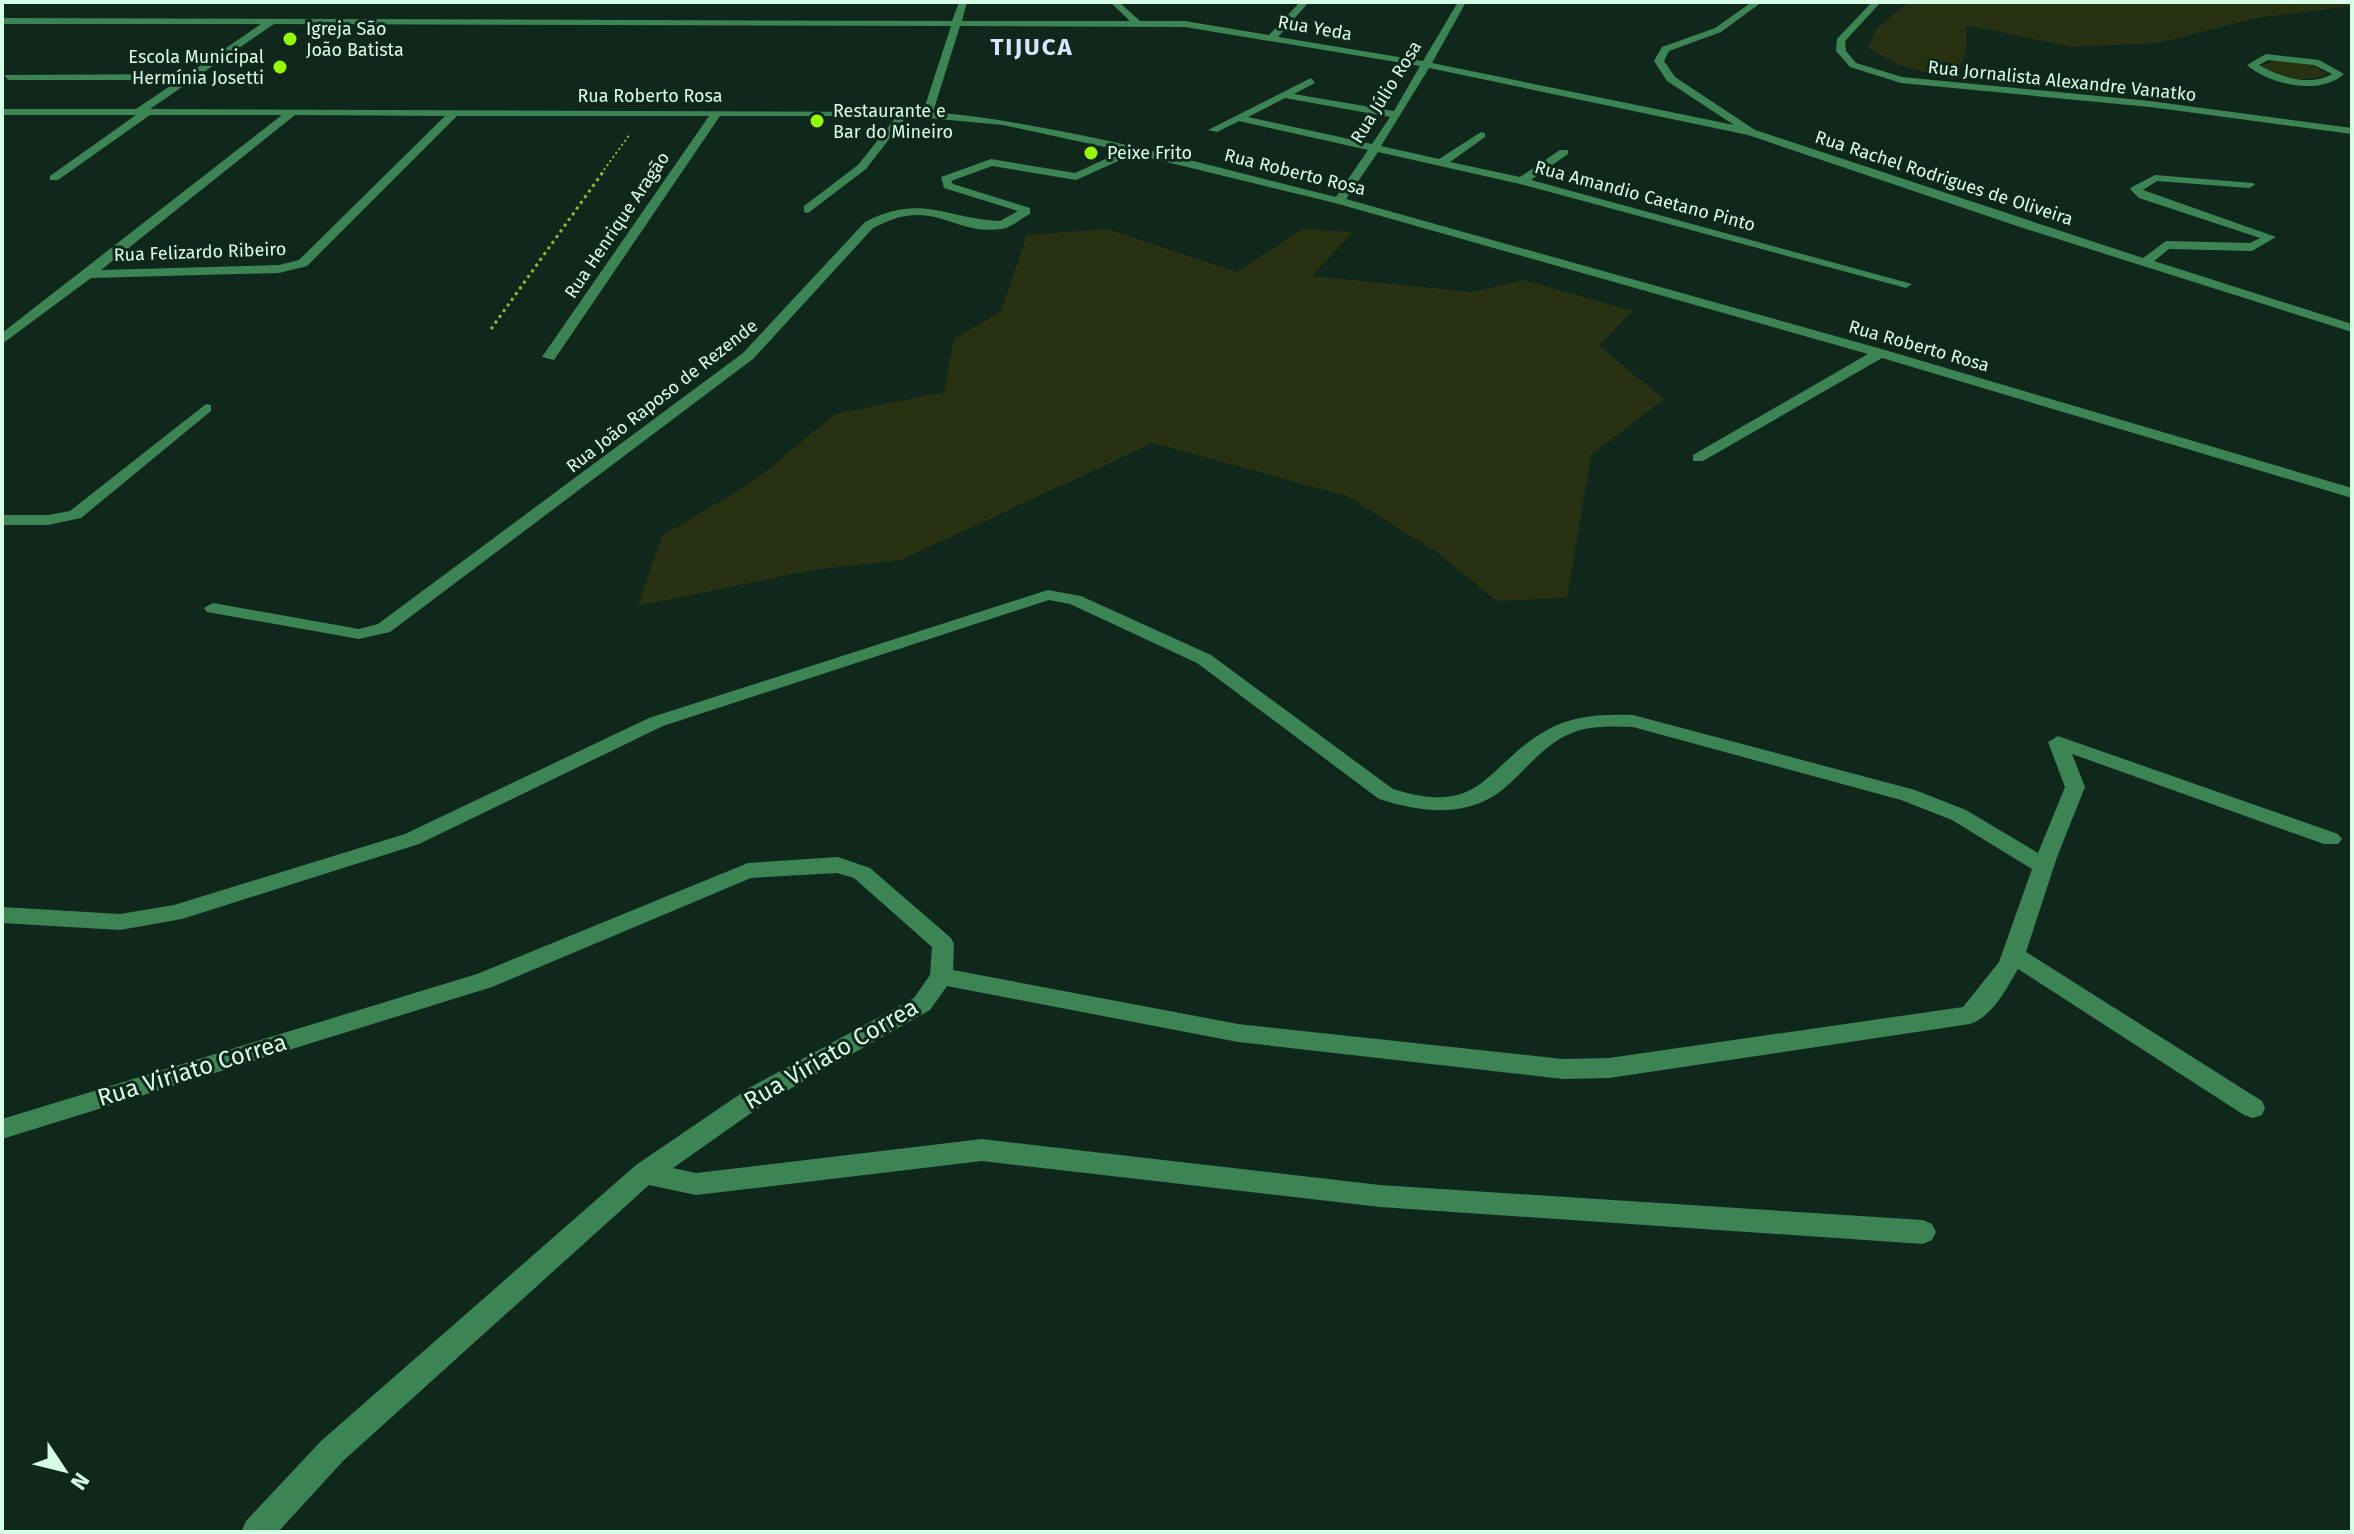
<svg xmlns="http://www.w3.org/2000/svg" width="2354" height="1534" font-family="'Fira Sans',sans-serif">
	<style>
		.green { fill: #293113 }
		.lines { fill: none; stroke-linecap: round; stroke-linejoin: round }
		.path-far1 { stroke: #95b633; stroke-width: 2; stroke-dasharray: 2 3; stroke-linecap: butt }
		.path { stroke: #95b633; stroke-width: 3; stroke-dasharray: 3 4; stroke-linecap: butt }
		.minor { fill: #3d8455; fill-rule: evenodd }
		.poi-dot { fill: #97f808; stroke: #10271b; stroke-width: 3 }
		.labels { text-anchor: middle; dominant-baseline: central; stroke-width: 6; stroke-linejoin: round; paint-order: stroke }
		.far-street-label { font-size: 18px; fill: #d7fee7; stroke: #10271b }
		.far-poi-label { font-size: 18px; fill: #d7fee7; stroke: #10271b; text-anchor: start }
		.far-district-label { font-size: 24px; font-weight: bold; letter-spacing: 2px; fill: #d9e5fe; stroke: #10271b }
		.near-street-label { font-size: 24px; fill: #d7fee7; stroke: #10271b }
	</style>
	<rect width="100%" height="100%" fill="#10271b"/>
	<g class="green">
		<path d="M1909 2H2352V6L2256 18 2158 43 2072 47 1967 25 1966 53 1953 80 1896 64 1868 48 1876 29Z"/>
		<path d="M2279 60 2310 64 2327 73C2313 85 2274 78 2262 65Z"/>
		<path d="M1108 229 1237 272 1303 229 1353 232 1312 276 1471 292 1524 280 1632 311 1599 346 1664 399 1591 455 1567 598 1497 601 1435 551 1347 496 1153 443 901 560 812 570 638 606 662 536 754 481 835 414 944 392 954 339 1001 311 1027 235Z"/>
	</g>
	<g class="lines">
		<path class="path-far1" d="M601 174 630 134"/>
		<path class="path" d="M491 329 603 172"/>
		<g class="minor">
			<path d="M959 2H967L962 21H1130L1110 2H1119L1140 21H1185L1269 35 1300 2H1309L1278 37 1423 61 1458 2H1466L1432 63 1734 125 1667 81 1654 61 1662 47 1715 28 1752 2H1762L1721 32 1669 51 1664 61 1675 77 1755 130 2143 258 2166 241 2250 243 2260 238 2139 198 2130 189 2132 187 2155 175 2253 183 2255 185 2249 188 2157 181 2143 190 2276 237 2252 251 2169 249 2154 261 2352 324V332L2023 228 1748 135 1429 68 1381 146 1439 159 1481 132 1485 133V137L1450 162 1520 177 1560 150H1568V154L1531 180 1912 284 1906 288 1520 184 1378 152 1346 199 1885 350 2352 488V498L1882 358 1703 461H1693V455L1868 354 1335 203 1134 154 1076 180 992 166 951 181 953 184 1030 208V214C1022 218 1012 227 1002 229 951 236 934 195 873 228L753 359 390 632 359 639 207 612 204 608 213 603 359 629 378 624 743 353 865 222C920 193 944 218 1000 221L1018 211 944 188 941 177 991 159 1075 173 1123 151 1003 125 907 116 866 169 808 213 804 212V206L858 165 897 116H720L554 360 542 357 709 116H457L307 266 279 273 91 278 2 344V333L282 115H150L58 180H50V176L136 115H2V109H136L179 80H8L4 75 188 74 261 24H2V18L952 21ZM274 24 951 26 923 112 150 109ZM960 26 1185 27 1420 66 1394 111 1294 94 1315 83 1311 78 1208 130 1217 132 1239 121 1368 150 1336 197C1202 164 1070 125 933 112ZM1285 98 1390 117 1372 144 1248 117ZM295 115 445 116 299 260 279 265 101 270Z"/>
			<path d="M1872 2H1881L1845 41 1846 51 1856 63 1902 77 2150 101 2352 128V134L2150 107 1901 83 1850 67 1836 51 1837 39Z"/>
			<path d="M2266 54 2319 60 2344 74C2320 96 2270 85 2247 65ZM2268 60 2314 65 2332 74C2311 87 2279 77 2259 65Z"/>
			<path d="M206 404 211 405V411L81 518 48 525H2V515H48L70 511Z"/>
			<path d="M1048 590 1081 596 1211 655 1393 789C1486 818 1484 764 1549 729 1574 715 1604 714 1633 715L1915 790 1966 810 2038 853 2065 787 2048 742 2058 736 2338 834 2342 839 2338 844H2324L2072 754 2085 787 2057 857 2026 952 2262 1101 2265 1108 2262 1115 2253 1118 2244 1115 2018 969C2007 988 1992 1017 1970 1024L1609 1078 1563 1079 1238 1042 947 986 930 1010 767 1102 673 1168 696 1173 982 1139 1380 1185 1923 1220 1932 1224 1936 1232 1932 1240 1923 1244 1380 1207 982 1161 696 1195 649 1185 343 1461 278 1532H241L246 1521 321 1441 636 1165 749 1088 914 998 930 975 932 947 854 878 837 873 751 878 492 987 2 1139V1119L477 974 748 863 838 857 870 868 951 938 954 944 953 970 1238 1024 1563 1059 1609 1058 1963 1007 1999 962 2032 869 1952 820 1901 800 1633 727C1610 726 1586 725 1565 736 1543 747 1527 768 1508 785 1471 819 1423 813 1379 799L1197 663 1070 604 1049 600 663 726 419 844 182 919 120 930 2 923V907L120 914 174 905 405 834 649 718Z"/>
		</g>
	</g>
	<g class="poi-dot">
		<circle cx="290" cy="39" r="8"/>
		<circle cx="280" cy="67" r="8"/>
		<circle cx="817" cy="121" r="8"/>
		<circle cx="1091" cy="153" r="8"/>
	</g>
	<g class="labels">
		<g class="far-street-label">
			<text transform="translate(1315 28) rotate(10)">Rua Yeda</text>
			<text transform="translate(2062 81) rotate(6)">Rua Jornalista Alexandre Vanatko</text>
			<text transform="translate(1386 92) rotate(-58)">Rua Júlio Rosa</text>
			<text x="650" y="96">Rua Roberto Rosa</text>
			<text transform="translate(1295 172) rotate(14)">Rua Roberto Rosa</text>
			<text transform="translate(1944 178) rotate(18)">Rua Rachel Rodrigues de Oliveira</text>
			<text transform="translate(1645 196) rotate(15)">Rua Amandio Caetano Pinto</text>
			<text transform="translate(617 225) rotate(-56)">Rua Henrique Aragão</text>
			<text transform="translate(200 252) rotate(-2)">Rua Felizardo Ribeiro</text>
			<text transform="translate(1919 346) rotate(16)">Rua Roberto Rosa</text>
			<text transform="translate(662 396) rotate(-38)">Rua João Raposo de Rezende</text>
		</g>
		<g class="far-poi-label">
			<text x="306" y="29">Igreja São<tspan x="306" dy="21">João Batista</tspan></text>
			<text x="264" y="57" text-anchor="end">Escola Municipal<tspan x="264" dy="21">Hermínia Josetti</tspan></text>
			<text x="833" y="111">Restaurante e<tspan x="833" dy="21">Bar do Mineiro</tspan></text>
			<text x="1107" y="153">Peixe Frito</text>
		</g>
		<g class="far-district-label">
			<text x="1032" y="47">TIJUCA</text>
		</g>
		<g class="near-street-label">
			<text transform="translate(831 1054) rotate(-30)">Rua Viriato Correa</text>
			<text transform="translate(192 1070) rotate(-17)">Rua Viriato Correa</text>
		</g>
	</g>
	<rect width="2354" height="1534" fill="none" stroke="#d7fee7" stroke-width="8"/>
	<g transform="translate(64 1470) rotate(125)" stroke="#10271b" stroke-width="6" paint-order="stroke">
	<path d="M0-6L14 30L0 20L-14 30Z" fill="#d7fee7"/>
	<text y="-12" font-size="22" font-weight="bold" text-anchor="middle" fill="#d7fee7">N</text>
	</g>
</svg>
